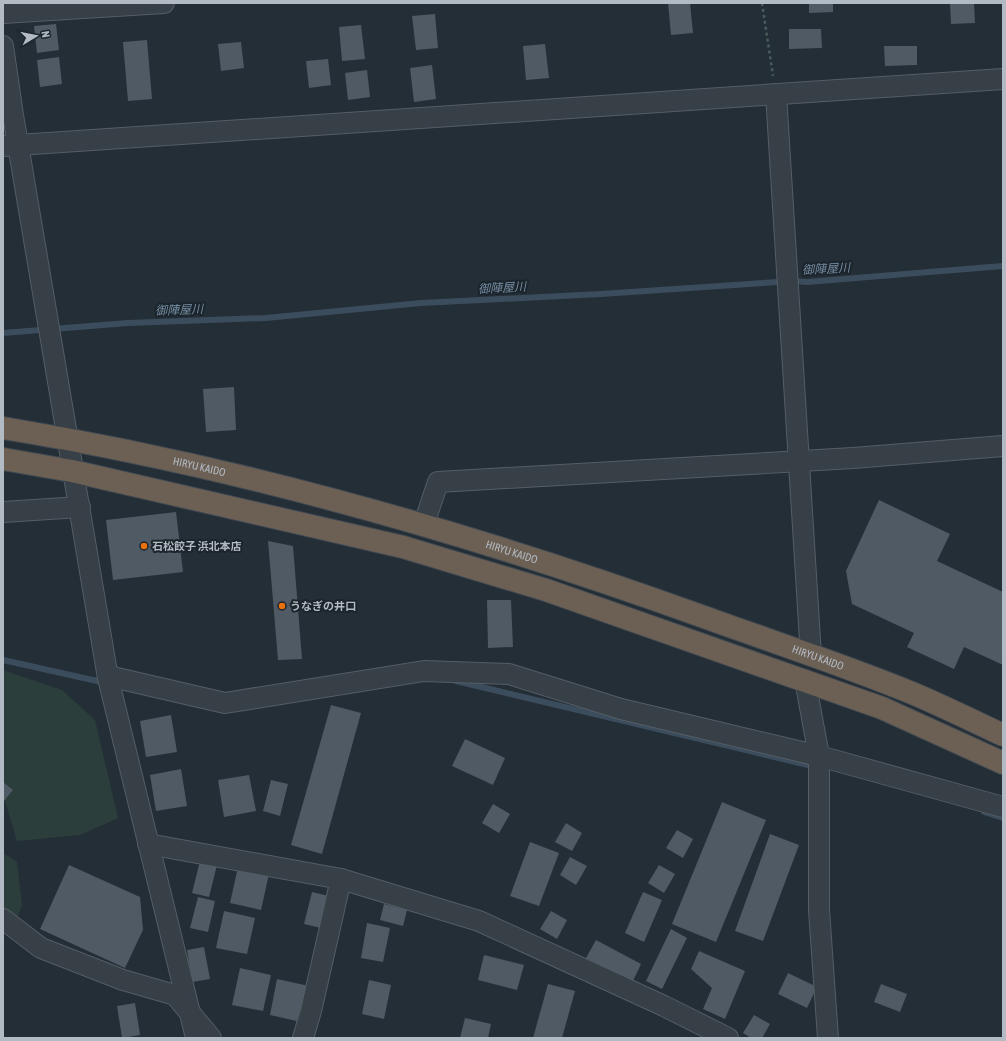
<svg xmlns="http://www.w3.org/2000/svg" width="1006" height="1041" font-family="'Asap Condensed','Noto Sans JP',sans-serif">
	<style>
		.green { fill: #2c3e3c }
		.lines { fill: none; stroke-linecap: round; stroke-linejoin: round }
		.stream { stroke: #3b4d5d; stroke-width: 6 }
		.building { fill: #4f5a65 }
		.minor-casing { stroke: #555d65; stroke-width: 22 }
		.highway-casing { stroke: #424a52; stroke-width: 24 }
		.path { stroke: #4a5b5b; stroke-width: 2.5; stroke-dasharray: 3 3; stroke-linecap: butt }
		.minor { stroke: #373f47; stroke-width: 20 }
		.highway { stroke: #6c6055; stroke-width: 22 }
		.food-dot { fill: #e8710a; stroke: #1c242c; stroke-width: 1.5 }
		.labels { text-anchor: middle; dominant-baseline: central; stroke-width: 4; stroke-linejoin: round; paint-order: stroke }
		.street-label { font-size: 11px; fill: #b2bac3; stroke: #1c242c }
		.poi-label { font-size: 11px; font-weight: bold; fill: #b2bac3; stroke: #1c242c; text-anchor: start }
		.water-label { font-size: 12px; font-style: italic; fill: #768ea3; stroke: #1c242c }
	</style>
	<rect width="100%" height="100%" fill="#242e36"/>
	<g class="green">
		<path d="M3 670 62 690 95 720 118 818 80 835 17 841 3 794Z"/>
		<path d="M3 853 17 862 22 905 16 922 3 911Z"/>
	</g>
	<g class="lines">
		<g class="stream">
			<path d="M3 333 128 323 266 318 421 303 601 294 792 281 807 282 1003 266"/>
			<path d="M3 660 106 683"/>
			<path d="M456 681 812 766"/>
			<path d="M984 812 1003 818"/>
		</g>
	</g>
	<g class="building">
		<path d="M668 3H690L693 33 671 35Z"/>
		<path d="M809 3H833V12L809 13Z"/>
		<path d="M950 3H974L975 23 951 24Z"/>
		<path d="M435 14 438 48 416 50 412 16Z"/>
		<path d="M56 24 59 50 37 53 34 26Z"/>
		<path d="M361 25 365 59 342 61 339 27Z"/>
		<path d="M789 29H821L822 48 789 49Z"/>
		<path d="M147 40 152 99 128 101 123 42Z"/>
		<path d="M241 42 244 68 221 71 218 44Z"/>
		<path d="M545 44 549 78 526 80 523 46Z"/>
		<path d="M884 46H917V65L885 66Z"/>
		<path d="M59 57 62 84 40 87 37 60Z"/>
		<path d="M328 59 331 85 309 88 306 61Z"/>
		<path d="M432 65 436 99 414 102 410 68Z"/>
		<path d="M367 70 370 97 348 100 345 73Z"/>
		<path d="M234 387 236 430 206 432 203 389Z"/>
		<path d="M879 500 950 534 937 561 1003 592V665L964 647 954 669 907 647 914 633 852 604 846 571Z"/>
		<path d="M176 512 183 572 113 580 106 520Z"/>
		<path d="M268 541 293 546 302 659 278 660Z"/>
		<path d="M487 600H511L513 647 488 648Z"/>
		<path d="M331 705 361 713 322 854 291 845Z"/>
		<path d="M171 715 177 752 146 757 140 721Z"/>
		<path d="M465 739 505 758 493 785 452 766Z"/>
		<path d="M181 769 187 806 156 811 150 775Z"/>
		<path d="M249 775 256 811 224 817 218 780Z"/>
		<path d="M271 780 288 784 280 816 263 811Z"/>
		<path d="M3 782 13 790 3 802Z"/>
		<path d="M722 802 766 820 716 942 672 924Z"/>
		<path d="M493 804 510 814 499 833 482 823Z"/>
		<path d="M566 823 582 833 572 851 555 842Z"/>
		<path d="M677 830 693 839 683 858 666 848Z"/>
		<path d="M770 834 799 845 763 941 735 931Z"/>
		<path d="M530 842 559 853 539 906 510 896Z"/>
		<path d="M570 857 587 866 576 885 560 875Z"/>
		<path d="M200 861 217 865 209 897 192 893Z"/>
		<path d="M69 865 140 897 143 930 125 968 40 929Z"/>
		<path d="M659 865 675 874 664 893 648 883Z"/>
		<path d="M238 867 269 874 261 910 230 903Z"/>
		<path d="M312 892 329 896 321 928 304 924Z"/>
		<path d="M643 892 662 900 644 942 625 933Z"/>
		<path d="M198 897 215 901 208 932 190 928Z"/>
		<path d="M384 904 407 910 403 926 380 920Z"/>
		<path d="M224 911 255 918 247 954 216 948Z"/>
		<path d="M551 911 567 920 557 939 540 929Z"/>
		<path d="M367 923 390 928 383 962 361 958Z"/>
		<path d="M671 929 687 938 662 989 646 981Z"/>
		<path d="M596 940 641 964 632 983 586 958Z"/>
		<path d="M204 947 210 979 192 982 187 950Z"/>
		<path d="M699 951 745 971 725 1019 703 1009 712 988 691 969Z"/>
		<path d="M484 955 524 965 517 990 478 980Z"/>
		<path d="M240 968 271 975 263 1011 232 1005Z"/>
		<path d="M788 973 817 987 807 1008 778 994Z"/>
		<path d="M277 979 309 986 301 1022 270 1015Z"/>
		<path d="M369 980 391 985 384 1019 362 1014Z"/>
		<path d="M548 984 575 991 562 1038H533Z"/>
		<path d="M881 984 907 994 900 1012 874 1002Z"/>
		<path d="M135 1003 140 1035 122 1038 117 1006Z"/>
		<path d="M754 1015 770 1024 762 1038H751L743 1033Z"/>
		<path d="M465 1018 491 1024 488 1038H460Z"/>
	</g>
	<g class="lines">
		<g class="minor-casing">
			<g id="minor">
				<path d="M3 13 164 3"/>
				<path d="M3 46 13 115 108 678 196 1038"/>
				<path d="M776 94 811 656"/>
				<path d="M3 146 1003 79"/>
				<path d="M3 512 80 507"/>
				<path d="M424 524 438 482 853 458 1003 446"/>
				<path d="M108 676 225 703 424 671 509 674 621 709 819 756 1003 807"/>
				<path d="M805 680 819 756V910L828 1038"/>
				<path d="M148 844 341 879 479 921 664 1006 728 1038"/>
				<path d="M3 919 41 948 123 980 175 995 211 1038"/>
				<path d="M303 1038 311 1011 341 879"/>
			</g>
		</g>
		<g class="highway-casing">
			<g id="highway">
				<path id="s1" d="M3 428C242 467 477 535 704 617 773 642 844 665 912 693 943 706 973 721 1003 735"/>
				<path d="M3 459 72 471 403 547 546 590 882 708 1003 763"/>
			</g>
		</g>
		<path class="path" d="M762 3 773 76"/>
		<use href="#minor" class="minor"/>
		<use href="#highway" class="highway"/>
	</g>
	<g class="food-dot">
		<circle cx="144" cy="546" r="4"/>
		<circle cx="282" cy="606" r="4"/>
	</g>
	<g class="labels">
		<g class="street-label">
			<text stroke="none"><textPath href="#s1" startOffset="200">HIRYU KAIDO</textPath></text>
			<text stroke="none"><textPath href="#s1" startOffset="524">HIRYU KAIDO</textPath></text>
			<text stroke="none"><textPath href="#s1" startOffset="848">HIRYU KAIDO</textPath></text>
		</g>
		<g class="poi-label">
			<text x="152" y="546">石松餃子 浜北本店</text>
			<text x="290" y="606">うなぎの井口</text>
		</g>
		<g class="water-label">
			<text transform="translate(826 269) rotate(-3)">御陣屋川</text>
			<text transform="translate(502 288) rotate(-3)">御陣屋川</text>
			<text transform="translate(179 310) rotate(-2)">御陣屋川</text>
		</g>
	</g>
	<rect width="1006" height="1041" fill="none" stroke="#b2bac3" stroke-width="8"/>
	<g transform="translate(36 36) rotate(80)" stroke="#1c242c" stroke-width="3" paint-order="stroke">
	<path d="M0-3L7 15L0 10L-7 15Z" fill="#b2bac3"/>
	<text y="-6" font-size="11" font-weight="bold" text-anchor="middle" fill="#b2bac3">N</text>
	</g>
</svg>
